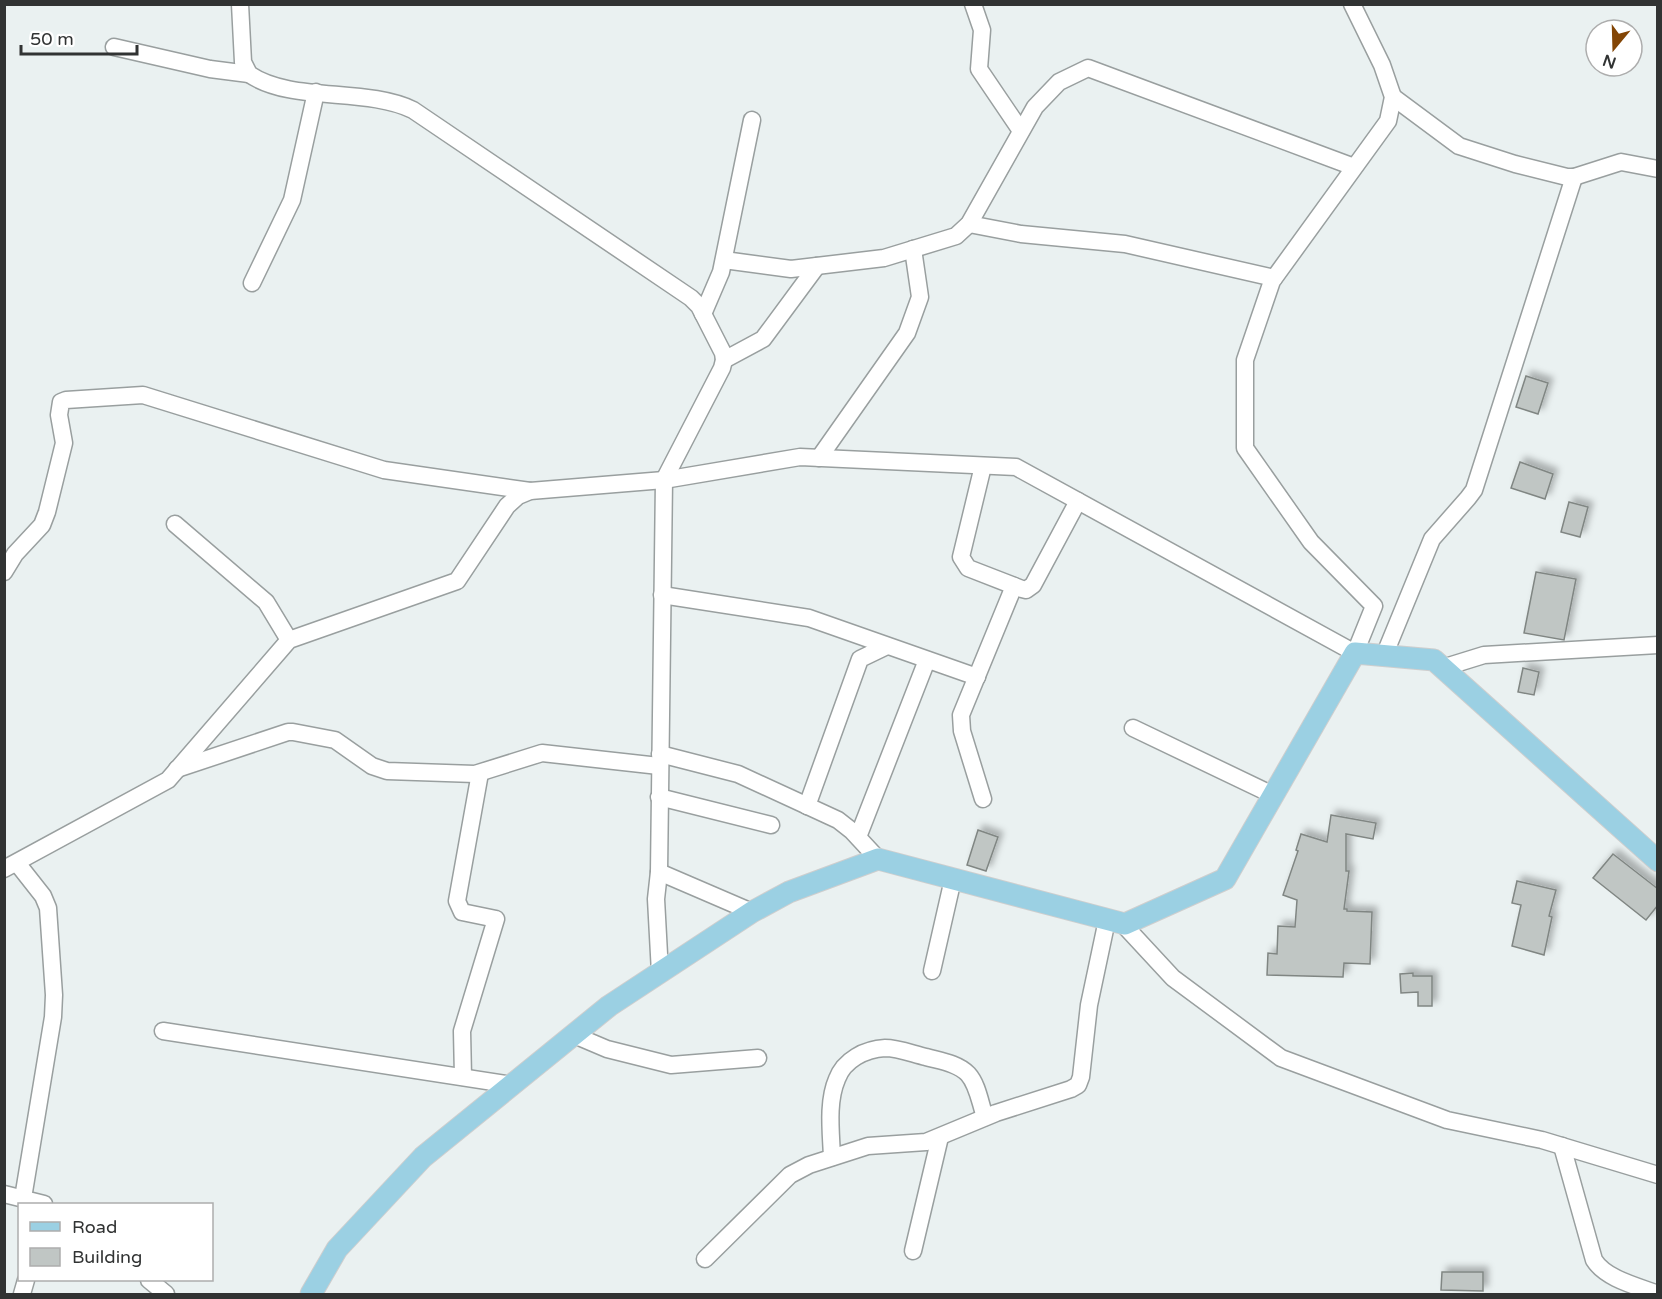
<svg xmlns="http://www.w3.org/2000/svg" width="1662" height="1299" font-family="'Varela Round',sans-serif">
	<style>
		.building { fill: #c0c6c4; stroke: #808683; stroke-width: 1.5; filter: url(#shadow) }
		.lines { fill: none; stroke-linecap: round; stroke-linejoin: round }
		.minor-casing { stroke: #999f9f; stroke-width: 19 }
		.major-casing { stroke: #cecece; stroke-width: 23 }
		.minor { stroke: #fff; stroke-width: 16 }
		.major { stroke: #9bd0e3; stroke-width: 21 }
	</style>
	<defs>
		<filter id="shadow"><feDropShadow dx="5" dy="-5" stdDeviation="3" flood-color="#0004"/></filter>
	</defs>
	<rect width="100%" height="100%" fill="#eaf1f1"/>
	<g class="building">
		<path d="M1526 376 1548 383 1538 414 1516 407Z"/>
		<path d="M1520 462 1553 474 1545 499 1511 488Z"/>
		<path d="M1569 502 1588 507 1580 537 1561 532Z"/>
		<path d="M1536 572 1576 579 1564 640 1524 633Z"/>
		<path d="M1523 668 1539 672 1534 695 1518 692Z"/>
		<path d="M1331 815 1376 823 1373 839 1346 834V871H1349L1344 909H1347V911L1372 912 1370 964 1344 963 1343 977 1267 975 1268 953 1277 954 1278 926 1295 927 1297 900 1283 895 1298 851 1296 850 1301 834 1327 842Z"/>
		<path d="M978 830 998 837 986 871 967 865Z"/>
		<path d="M1613 854 1658 889V905L1646 920 1593 878Z"/>
		<path d="M1517 881 1556 890 1549 916 1552 917 1544 955 1512 946 1521 905 1512 903Z"/>
		<path d="M1413 973V976H1432V1006H1418V992L1401 993 1400 974Z"/>
		<path d="M1442 1272H1483V1291L1441 1290Z"/>
	</g>
	<g class="lines">
		<g class="minor-casing">
			<g id="minor">
				<path d="M240 4 243 62 249 74C291 103 366 87 413 110L691 298 699 306 723 353 724 360 722 368 664 480 659 872 656 899 660 973"/>
				<path d="M973 4 982 30 979 69 1021 131"/>
				<path d="M114 47 210 69 249 74"/>
				<path d="M1393 97 1459 146 1515 164 1567 177H1574L1621 162 1658 169"/>
				<path d="M969 224 1021 234 1125 244 1274 278"/>
				<path d="M724 260 791 269 884 258 956 236 969 224 1035 107 1059 82 1088 68 1354 167"/>
				<path d="M252 283 292 200 316 92"/>
				<path d="M703 314 721 272 752 120"/>
				<path d="M724 360 763 339 817 266"/>
				<path d="M819 458 907 333 920 297 913 249"/>
				<path d="M983 466 961 557 968 568 1022 589 1026 590 1033 585 1078 501"/>
				<path d="M175 524 266 602 289 640"/>
				<path d="M4 572 15 554 42 525 47 512 64 443 59 415 61 402 66 400 143 395 384 470 530 491"/>
				<path d="M662 595 809 618 977 677"/>
				<path d="M1384 656 1432 539 1468 498 1474 490 1574 177"/>
				<path d="M1442 668 1484 655 1658 645"/>
				<path d="M1133 728 1273 795"/>
				<path d="M660 754 738 774 838 820 852 831 878 859"/>
				<path d="M177 769 288 732H293L335 740 372 766 387 771 475 774 542 753 659 766"/>
				<path d="M659 797 771 825"/>
				<path d="M983 799 962 731 961 715 1014 586"/>
				<path d="M807 806 860 659 887 646"/>
				<path d="M858 837 927 660"/>
				<path d="M17 863 43 896 48 908 54 995 53 1017 23 1198"/>
				<path d="M4 869 168 780 289 640 457 581 507 506 518 496 530 491 664 480 800 457 1016 467 1355 653 1374 606 1311 542 1245 448V360L1272 281 1388 121 1393 97 1382 65 1352 4"/>
				<path d="M659 872 752 912"/>
				<path d="M1122 923 1173 978 1281 1058 1447 1120 1542 1140 1658 1175"/>
				<path d="M932 971 953 879"/>
				<path d="M163 1031 512 1085"/>
				<path d="M574 1035 607 1049 671 1065 758 1058"/>
				<path d="M463 1077 462 1031 496 919 462 912 457 901 480 773"/>
				<path d="M1562 1146 1594 1260C1606 1279 1637 1286 1658 1294"/>
				<path d="M832 1157C831 1132 827 1102 837 1079 844 1060 865 1049 885 1048 898 1048 913 1054 926 1057 940 1061 957 1063 968 1074 978 1085 980 1103 985 1117"/>
				<path d="M4 1194 44 1204"/>
				<path d="M913 1251 940 1137"/>
				<path d="M705 1259 790 1175 809 1165 868 1146 926 1142 996 1113 1071 1089 1078 1085 1081 1077 1089 1005 1107 920"/>
				<path d="M149 1280 166 1294"/>
				<path d="M22 1294 26 1280"/>
			</g>
		</g>
		<g class="major-casing">
			<path id="major" d="M311 1294 337 1249 423 1157 609 1006 752 912 789 892 878 859 1125 924 1225 879 1355 653 1434 660 1658 861"/>
		</g>
		<use href="#minor" class="minor"/>
		<use href="#major" class="major"/>
	</g>
	<rect width="1662" height="1299" fill="none" stroke="#313333" stroke-width="12"/>
	<rect x="18" y="1203" width="195" height="78" fill="#ffffff" stroke="#adadad" stroke-width="1.5"/>
	<rect x="30" y="1222" width="30" height="9" fill="#9bd0e3" stroke="#adadad" stroke-width="1.5"/>
	<text x="72" y="1233" font-size="18" fill="#313333">Road</text>
	<rect x="30" y="1248" width="30" height="18" fill="#c0c6c4" stroke="#adadad" stroke-width="1.5"/>
	<text x="72" y="1263" font-size="18" fill="#313333">Building</text>
	<g transform="translate(1614 48) rotate(199)"><circle r="28" fill="#ffffff" stroke="#adadad" stroke-width="1.5"/>
	<path d="M0-4.5L10 22L0 15L-10 22Z" fill="#834505"/>
	<text y="-9" font-size="16" font-weight="bold" text-anchor="middle" fill="#313333">N</text>
	</g>
	<path d="M21 45v9h116v-9" fill="none" stroke="#313333" stroke-width="3"/>
	<text x="30" y="45" font-size="18" fill="#313333" stroke="#ffffff" stroke-width="4.5" paint-order="stroke">50 m</text>
</svg>
